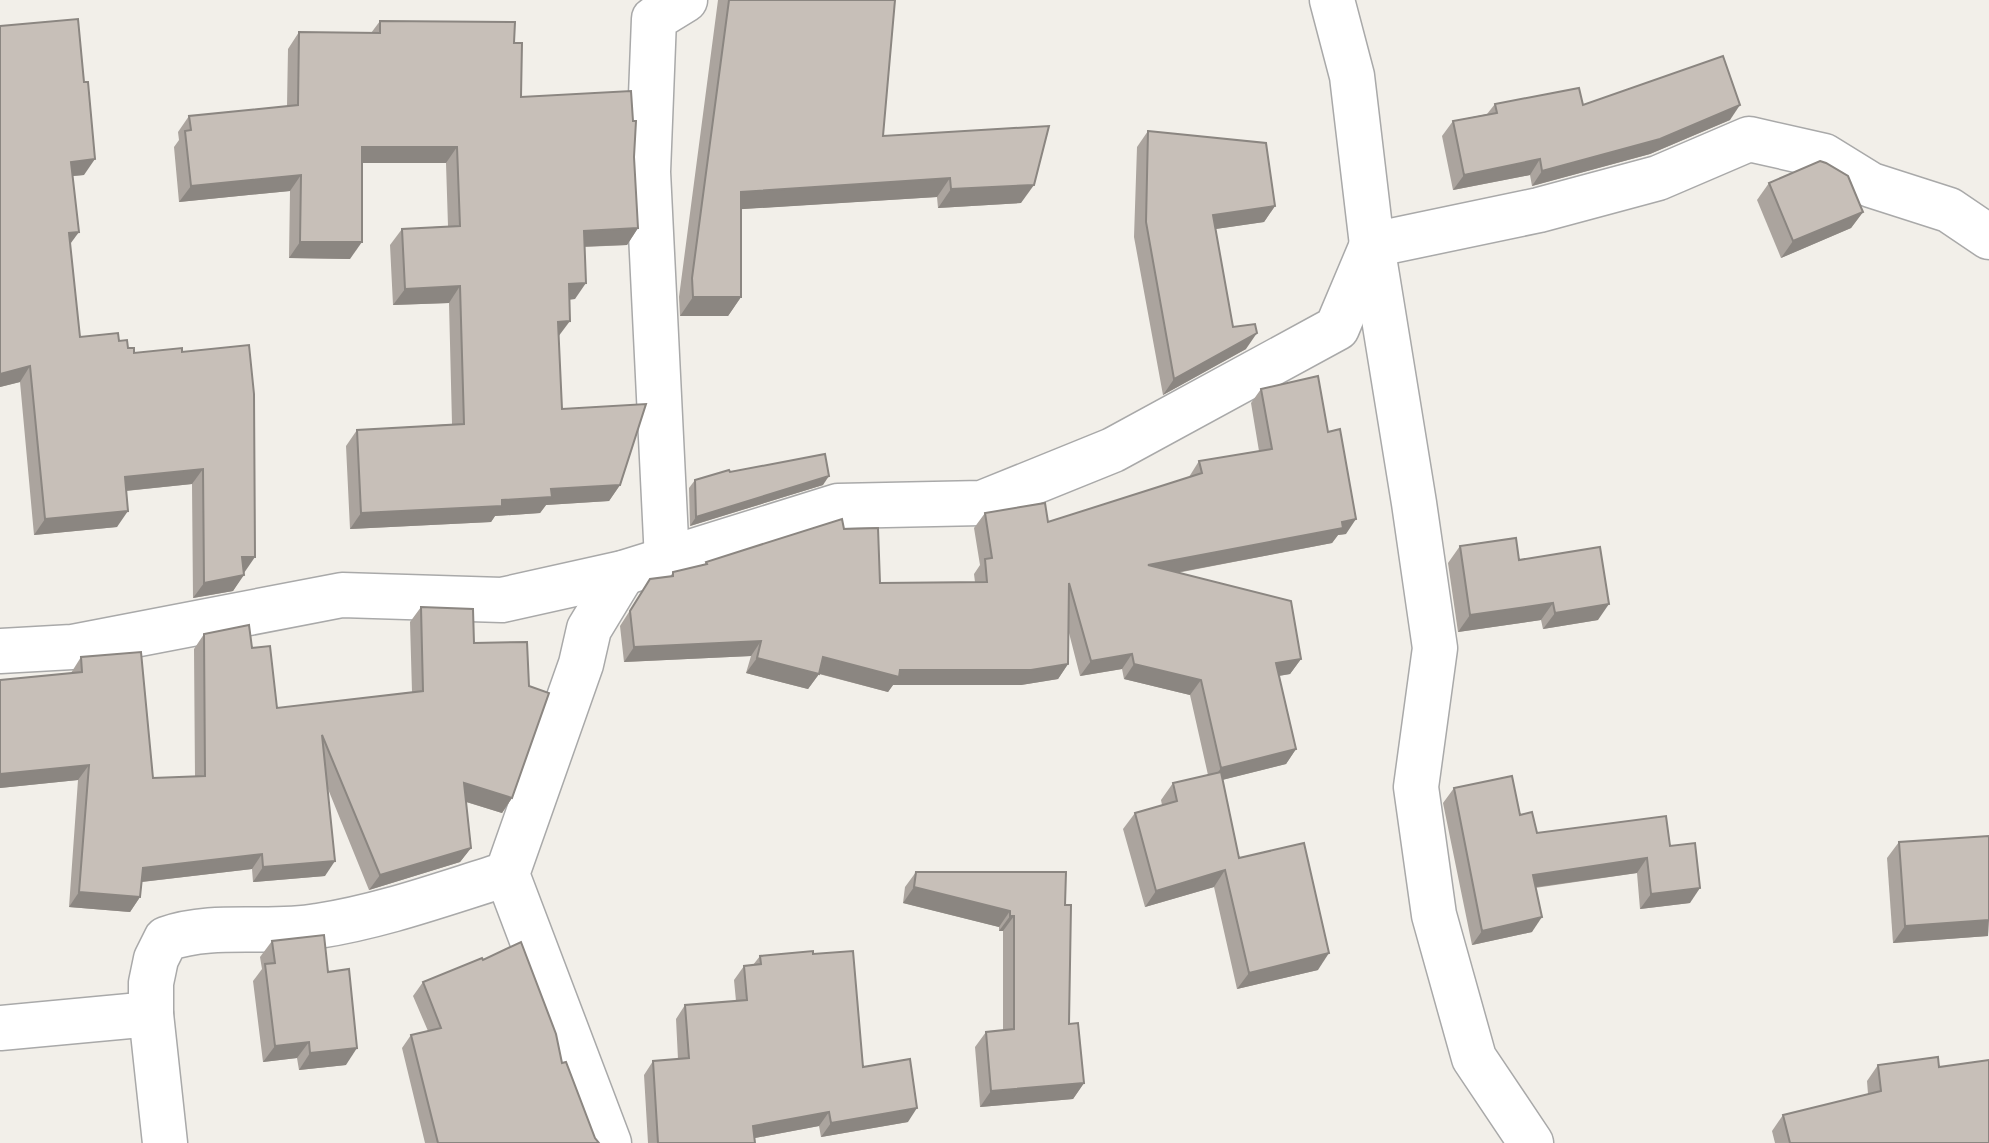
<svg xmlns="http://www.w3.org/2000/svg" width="1989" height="1143" font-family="Manrope,sans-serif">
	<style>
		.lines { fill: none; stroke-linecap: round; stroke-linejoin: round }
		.street-casing { stroke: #a9a9a9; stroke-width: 47 }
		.street { stroke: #fff; stroke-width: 44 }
		.wall { fill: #aba49e }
		.shaded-wall { fill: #8b8681 }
		.building { fill: #c7bfb8; stroke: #8b8681; stroke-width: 2 }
	</style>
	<rect width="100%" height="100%" fill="#f2efe9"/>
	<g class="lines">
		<g class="street-casing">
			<g id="street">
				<path d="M1332 0 1352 76 1372 245 1414 503 1435 648 1416 787 1434 915 1474 1058 1531 1143"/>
				<path d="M1372 245 1539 210 1658 178 1749 139 1824 156 1871 185 1949 210 1989 237"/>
				<path d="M667 560 648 172 654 19 685 0"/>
				<path d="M0 651 72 647 342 595 502 600 623 573 838 506 982 503 1113 450 1337 328 1372 245"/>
				<path d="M0 1028 151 1014"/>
				<path d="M165 1143 151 1014V983L156 959 166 939C215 922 268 935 318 926 383 916 445 893 507 874"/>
				<path d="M609 1143 507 874 581 664 589 629 623 573"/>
			</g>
		</g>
		<use href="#street" class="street"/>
	</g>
	<g class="wall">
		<path d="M718 0H895L883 136 1021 203 938 208 937 197 741 209V297L728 316H680L679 297Z"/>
		<path d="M380 21 514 43 521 97 634 157 638 228 627 245 585 247 575 299 569 300 558 337 562 409 620 485 609 501 546 505 540 513 495 516 491 522 350 529 346 446 357 430 452 424 449 303 393 305 390 245 402 229 448 226 446 163H362L350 259 289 258 290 191 179 202 174 147 179 140 178 132 189 116 287 106 288 49 299 32 371 33Z"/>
		<path d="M0 26 84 175 73 176 70 244 80 337 119 341 134 353 182 352 244 573 233 591 193 598 192 484 126 491 117 527 34 535 20 382 0 387Z"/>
		<path d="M1495 104 1583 105 1730 120 1650 154 1532 186 1530 175 1453 190 1442 136 1453 121 1487 114Z"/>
		<path d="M1148 131 1275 206 1264 222 1215 229 1233 327 1246 349 1163 395 1134 237 1137 147Z"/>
		<path d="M1769 183 1863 212 1851 228 1781 258 1757 200Z"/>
		<path d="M1261 389 1346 534 1338 535 1332 543 1177 573 1301 659 1290 674 1279 676 1296 749 1286 764 1222 780 1239 858 1318 970 1237 989 1214 887 1145 907 1123 829 1135 813 1162 805 1161 800 1173 783 1208 775 1190 695 1124 679 1122 669 1080 676 1069 633 1068 664 1058 679 1021 685H893L888 692 819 674 808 689 746 673 751 656 624 662 620 626 650 579 670 577 673 572 704 565 706 562 844 529 880 583 975 582 974 574 980 565 974 528 985 513 1048 522 1189 477 1199 461 1259 451 1251 403Z"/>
		<path d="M695 480 823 485 690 526 689 488Z"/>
		<path d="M1460 546 1519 560 1598 620 1543 629 1541 620 1458 632 1448 563Z"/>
		<path d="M421 607 474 643 512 798 502 813 466 802 471 848 460 862 369 890 328 789 325 876 253 882 252 869 142 882 140 897 130 912 69 907 78 780 0 788V680L71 673 81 657 153 778 195 776 194 649 204 634 252 648 277 708 412 692 410 622Z"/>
		<path d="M1454 788 1520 815 1537 833 1670 846 1690 903 1640 909 1637 873 1535 888 1532 932 1472 945 1443 803Z"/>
		<path d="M1989 836 1988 936 1893 943 1887 858 1899 842Z"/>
		<path d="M916 872 1065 905 1069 1024 1084 1083 1073 1099 980 1107 975 1047 986 1032 1003 1030V931H999V927L903 903 905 887Z"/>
		<path d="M272 941 328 972 346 1065 299 1070 297 1058 263 1062 253 981 262 969 260 957Z"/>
		<path d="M813 954 863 1067 908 1122 821 1137 819 1126 755 1138V1143H648L644 1075 653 1061 678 1059 676 1019 685 1005 736 1001 734 980 744 966 753 965 760 956Z"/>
		<path d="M423 982 562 1063 595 1138 599 1143H425L402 1048 411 1035 428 1031 413 996Z"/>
		<path d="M1878 1065 1939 1067 1989 1143H1775L1772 1131 1783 1115 1868 1094 1867 1081Z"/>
	</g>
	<g class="shaded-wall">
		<path d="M1740 105 1730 120 1650 154 1532 186 1542 171Z"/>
		<path d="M362 147H457L446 163H351Z"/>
		<path d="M95 159 84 175 61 177 71 162Z"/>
		<path d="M1540 159 1530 175 1453 190 1464 175Z"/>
		<path d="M301 175 290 191 179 202 191 186Z"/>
		<path d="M950 178 937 197 728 210 741 192Z"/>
		<path d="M1034 185 1021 203 938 208 951 189Z"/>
		<path d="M1275 206 1264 222 1202 231 1213 215Z"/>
		<path d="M1863 212 1851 228 1781 258 1793 241Z"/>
		<path d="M638 228 627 245 572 247 584 231Z"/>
		<path d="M79 232 68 247 69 233Z"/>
		<path d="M300 242H362L350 259 289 258Z"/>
		<path d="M586 283 575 299 557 300 569 284Z"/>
		<path d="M460 286 449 303 393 305 405 289Z"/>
		<path d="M693 297H741L728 316H680Z"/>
		<path d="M570 321 558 337V322Z"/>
		<path d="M1257 333 1246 349 1163 395 1174 379Z"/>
		<path d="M30 366 20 382 0 387V374Z"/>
		<path d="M203 469 192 484 114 492 125 477Z"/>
		<path d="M829 476 823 485 690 526 696 517Z"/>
		<path d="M620 485 609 501 546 505 540 513 495 516 491 522 350 529 361 513 502 500 551 489Z"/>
		<path d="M128 511 117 527 34 535 45 519Z"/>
		<path d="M1356 519 1346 534 1338 535 1332 543 1137 580 1148 565Z"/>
		<path d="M242 557H255L244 573H231Z"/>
		<path d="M244 575 233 591 193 598 204 583Z"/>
		<path d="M1553 603 1541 620 1458 632 1470 615Z"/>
		<path d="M1609 604 1598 620 1543 629 1555 613Z"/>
		<path d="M761 641 751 656 624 662 634 647Z"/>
		<path d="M1132 654 1122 669 1080 676 1091 661Z"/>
		<path d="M823 657 900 670 1068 664 1058 679 1021 685H893L888 692 813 672Z"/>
		<path d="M757 658 819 674 808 689 746 673Z"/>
		<path d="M1301 659 1290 674 1266 678 1276 663Z"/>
		<path d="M1134 664 1201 680 1190 695 1124 679Z"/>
		<path d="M1296 749 1286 764 1210 783 1221 768Z"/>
		<path d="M89 765 78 780 0 788V774Z"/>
		<path d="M464 783 512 798 502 813 454 798Z"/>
		<path d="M471 848 460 862 369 890 380 875Z"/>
		<path d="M262 854 252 869 132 883 143 868Z"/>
		<path d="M1647 858 1637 873 1523 889 1533 875Z"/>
		<path d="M335 861 325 876 253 882 263 867Z"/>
		<path d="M1225 870 1214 887 1145 907 1156 891Z"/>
		<path d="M914 887 1010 911 999 927 903 903Z"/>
		<path d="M1700 888 1690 903 1640 909 1651 894Z"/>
		<path d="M79 892 140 897 130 912 69 907Z"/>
		<path d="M1010 916H1014L1003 931H999Z"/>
		<path d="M1542 917 1532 932 1472 945 1482 931Z"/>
		<path d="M1989 920 1988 936 1893 943 1905 926Z"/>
		<path d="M1329 953 1318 970 1237 989 1249 973Z"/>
		<path d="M309 1042 297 1058 263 1062 275 1046Z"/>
		<path d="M357 1048 346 1065 299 1070 310 1053Z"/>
		<path d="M1084 1083 1073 1099 980 1107 991 1091Z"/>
		<path d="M917 1108 908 1122 821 1137 831 1123Z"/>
		<path d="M829 1112 819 1126 744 1140 753 1126Z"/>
	</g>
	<g class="building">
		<path d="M729 0H895L883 136 1049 126 1034 185 951 189 950 178 741 192V297H693L692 278Z"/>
		<path d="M78 19 84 82H88L95 159 71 162 79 232 69 233 80 337 118 333 119 341 127 340 128 348H134V353L182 348V352L249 345 254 394 255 557H242L244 575 204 583 203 469 125 477 128 511 45 519 30 366 0 374V26Z"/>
		<path d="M380 21 515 22 514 43H522L521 97 631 91 633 121H636L634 157 638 228 584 231 586 283 569 284 570 321 558 322 562 409 646 404 620 485 551 489 552 497 502 500V506L361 513 357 430 464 424 460 286 405 289 402 229 460 226 457 147H362V242H300L301 175 191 186 185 131 191 130 189 116 298 105 299 32 380 33Z"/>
		<path d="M1723 56 1740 105 1660 139 1542 171 1540 159 1464 175 1453 121 1497 113 1495 104 1579 88 1583 105Z"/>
		<path d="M1148 131 1266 143 1275 206 1213 215 1233 327 1255 324 1257 333 1174 379 1146 222Z"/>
		<path d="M1820 161 1826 163 1848 176 1863 212 1793 241 1769 183Z"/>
		<path d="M1318 376 1328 432 1340 429 1356 519 1342 522 1343 528 1148 565 1291 601 1301 659 1276 663 1296 749 1221 768 1201 680 1134 664 1132 654 1091 661 1069 583 1068 664 1031 670H900L899 677 823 657 819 674 757 658 761 641 634 647 630 611 650 579 673 576V572L707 564 706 562 842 519 844 529 878 528 880 583 987 582 985 559 992 558 985 513 1045 503 1048 522 1202 473 1199 461 1272 449 1261 389Z"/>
		<path d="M825 454 829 476 696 517 695 480 729 470 730 472Z"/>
		<path d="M1516 538 1519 560 1600 547 1609 604 1555 613 1553 603 1470 615 1460 546Z"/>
		<path d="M421 607 473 609 474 643 527 642 529 686 549 693 512 798 464 783 471 848 380 875 322 735 335 861 263 867 262 854 143 868 140 897 79 892 89 765 0 774V680L82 672 81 657 141 652 153 778 205 776 204 634 249 625 252 648 270 646 277 708 423 691Z"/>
		<path d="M1221 772 1239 858 1304 843 1329 953 1249 973 1225 870 1156 891 1135 813 1177 801 1173 783Z"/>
		<path d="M1512 776 1520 815 1532 812 1537 833 1666 816 1670 846 1695 843 1700 888 1651 894 1647 858 1533 875 1542 917 1482 931 1454 788Z"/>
		<path d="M1989 836V920L1905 926 1899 842Z"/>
		<path d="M916 872H1066L1065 905H1071L1069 1024 1078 1023 1084 1083 991 1091 986 1032 1014 1029V916H1010V911L914 887Z"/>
		<path d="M324 935 328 972 349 969 357 1048 310 1053 309 1042 275 1046 265 964 275 963 272 941Z"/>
		<path d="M521 942 556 1034 562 1063 566 1062 595 1138 599 1143H438L411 1035 441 1028 423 982 482 958 483 960Z"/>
		<path d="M813 951V954L853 951 863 1067 910 1059 917 1108 831 1123 829 1112 753 1126 755 1143H658L653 1061 689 1058 685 1005 747 1000 744 966 761 964 760 956Z"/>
		<path d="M1938 1057 1939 1067 1989 1060V1143H1790L1783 1115 1881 1091 1878 1065Z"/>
	</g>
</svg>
